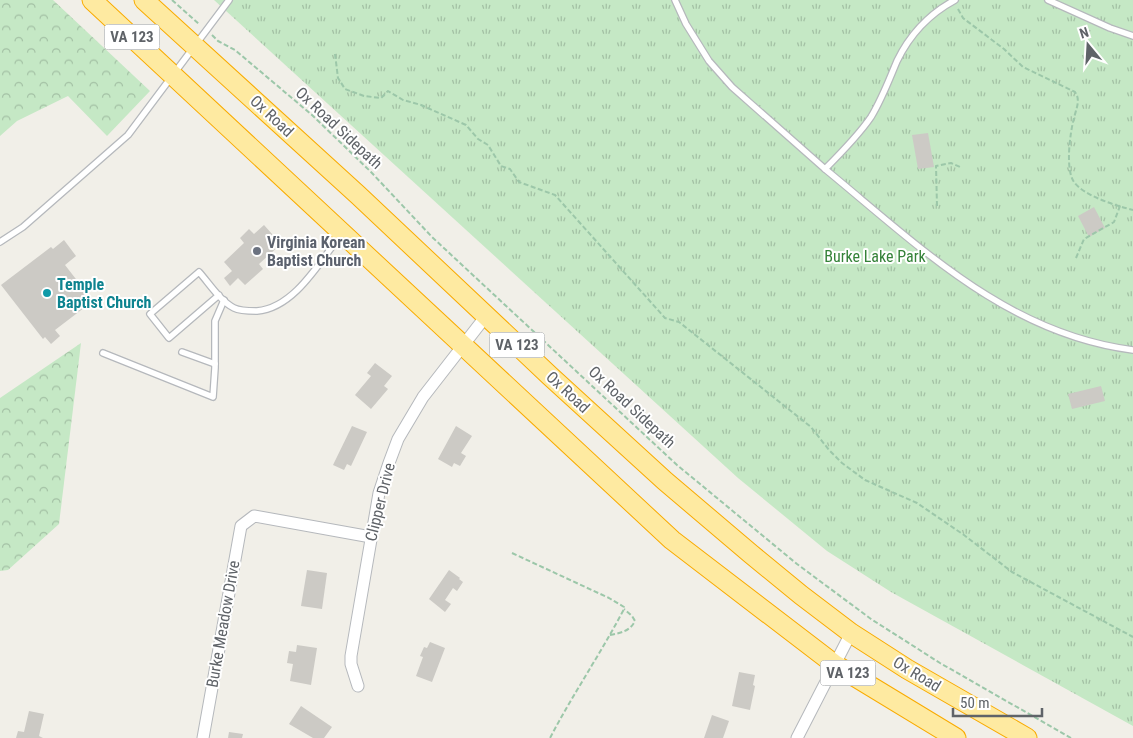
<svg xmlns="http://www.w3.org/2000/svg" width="1133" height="738" font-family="'Roboto Condensed',sans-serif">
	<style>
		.forest { fill: url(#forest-crowns) }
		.park { fill: url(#park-tufts) }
		.building { fill: #cccac5 }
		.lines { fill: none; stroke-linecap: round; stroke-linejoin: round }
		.service-casing { stroke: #b5b8bc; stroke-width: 8 }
		.minor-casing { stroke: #b5b8bc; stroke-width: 13 }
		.trunk-casing { stroke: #f9ab00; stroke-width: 21 }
		.path { stroke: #9cc7a9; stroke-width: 2; stroke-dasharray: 5 2.5; stroke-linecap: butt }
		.service { stroke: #fff; stroke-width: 5.5 }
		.minor { stroke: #fff; stroke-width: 11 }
		.trunk { stroke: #feeaa1; stroke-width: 19 }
		.worship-dot { fill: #6b7280; stroke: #fff; stroke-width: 2 }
		.culture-dot { fill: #0f9aa8; stroke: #fff; stroke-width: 2 }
		.labels { text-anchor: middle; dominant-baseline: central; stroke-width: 4; stroke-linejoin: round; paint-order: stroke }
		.shield { fill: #fff; stroke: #8f9295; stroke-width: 1 }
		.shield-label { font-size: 15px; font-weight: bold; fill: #5f6368 }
		.street-label { font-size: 16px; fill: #5f6368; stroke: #fff }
		.worship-label { font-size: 16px; font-weight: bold; fill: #5b616d; stroke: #fff; text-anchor: start }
		.park-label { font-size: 16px; fill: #348238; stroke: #fff }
		.culture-label { font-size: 16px; font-weight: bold; fill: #0d838f; stroke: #fff; text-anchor: start }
	</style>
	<defs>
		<pattern id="forest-crowns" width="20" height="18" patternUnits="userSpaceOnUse" patternTransform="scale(1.25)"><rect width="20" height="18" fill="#c5e8c5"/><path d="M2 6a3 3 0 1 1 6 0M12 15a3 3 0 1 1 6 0" fill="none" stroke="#a3c0a4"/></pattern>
		<pattern id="park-tufts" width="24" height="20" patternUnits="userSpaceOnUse" patternTransform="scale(1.25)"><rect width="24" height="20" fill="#c5e8c5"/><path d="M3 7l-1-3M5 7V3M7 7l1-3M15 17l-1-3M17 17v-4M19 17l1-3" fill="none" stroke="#a3c0a4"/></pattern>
	</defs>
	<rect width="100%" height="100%" fill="#f1efe8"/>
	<g class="forest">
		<path d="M0 0H53L150 91 107 136 68 96 17 121 0 136Z"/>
		<path d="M81 343 59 524 8 570 0 571V398Z"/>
	</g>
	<path class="park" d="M214 0H1133V726L891 592 827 551 738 478Z"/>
	<g class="building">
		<path d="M928 133 934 167 918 169 912 135Z"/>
		<path d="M1094 207 1105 228 1089 237 1078 216Z"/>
		<path d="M264 225 281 244 259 264 263 269 245 285 238 278 230 286 224 278 232 271 224 262 244 243 240 238 249 229 254 234Z"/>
		<path d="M64 240 76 256 65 265 93 301 55 330 60 336 51 344 45 337 43 339 1 285 51 247 53 249Z"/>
		<path d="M375 363 392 376 384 386 388 389 371 409 355 395 371 376 367 373Z"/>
		<path d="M1101 386 1105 401 1072 409 1068 394Z"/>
		<path d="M352 426 367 432 351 466 347 464 344 470 333 465Z"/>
		<path d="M456 426 472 436 461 453 466 456 460 466 454 463 452 467 438 459Z"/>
		<path d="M307 570 327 573 322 609 301 606Z"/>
		<path d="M449 570 460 578 459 579 463 582 457 591 453 588 445 600 451 604 445 612 429 599Z"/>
		<path d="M430 642 445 648 432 682 416 676 423 657 420 656 424 647 427 648Z"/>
		<path d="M297 645 317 648 311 685 290 681 293 664 287 663 289 651 296 652Z"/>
		<path d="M739 672 755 675 753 685 755 686 750 710 732 706Z"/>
		<path d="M301 706 332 727 324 738H313L289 724Z"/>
		<path d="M29 711 44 714 39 736 43 738H16L18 731 24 732Z"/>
		<path d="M712 715 729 721 723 738H704Z"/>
		<path d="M229 732 243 734 242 738H228Z"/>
	</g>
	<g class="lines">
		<g class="service-casing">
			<g id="service">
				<path d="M675 0 686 24 709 61 732 87 825 169"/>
				<path d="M955 0C929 14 910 34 897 61 889 80 882 99 871 117 858 136 841 153 825 169 919 246 1007 334 1133 350"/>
				<path d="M1048 0 1110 28 1133 36"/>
				<path d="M0 242 23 227 128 135 229 0"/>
				<path d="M219 295 169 338 150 314 199 272C209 283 220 301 234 308 240 311 249 311 257 311 294 308 319 263 340 236"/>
				<path d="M182 352 215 364"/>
				<path d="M103 353 213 397 215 368V321L224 300"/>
			</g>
		</g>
		<g class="minor-casing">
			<g id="minor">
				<path d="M358 686 351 664V656L379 493 389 463 398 439 423 397 486 316"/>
				<path d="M203 738 241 526 254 516 371 537"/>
				<path d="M797 738 851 633"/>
			</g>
		</g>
		<g class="trunk-casing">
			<g id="trunk">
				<path d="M92 0 672 540 834 664 956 738"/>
				<path d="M144 0 358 195 550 376 665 481 751 554 801 595 851 633 907 669 1027 738"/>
			</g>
		</g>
		<g class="path">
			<path d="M172 0 199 24"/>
			<path d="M958 9 963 18 1004 49 1023 67 1075 92C1081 100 1076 109 1074 118 1070 133 1065 169 1074 182 1084 196 1117 206 1133 210"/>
			<path d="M212 35 218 41 235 50 312 115 371 172 432 237 677 465 797 564 871 619 940 663 1071 738"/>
			<path d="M335 54 338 78 345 89 364 96 381 98 388 91 403 100 421 105 466 125 478 139 488 145 501 166 510 169 519 182 555 195 665 318 679 322 811 427 829 450 842 463 865 480 917 503 964 535 1012 572 1133 637"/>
			<path d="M937 206 936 166 951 163 960 167"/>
			<path d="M1076 258 1084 239 1114 222 1120 206"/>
			<path d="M512 553 609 598 624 607V609C601 653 573 694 550 738"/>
			<path d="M610 635C621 633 630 631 635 621L632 616 624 609"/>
		</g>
		<use href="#service" class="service"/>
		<use href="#minor" class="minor"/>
		<use href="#trunk" class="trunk"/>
	</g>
	<circle class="worship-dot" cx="257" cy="251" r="5"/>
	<circle class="culture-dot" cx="47" cy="293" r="5"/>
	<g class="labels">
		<g class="shield">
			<rect x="104.5" y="24.5" width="55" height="25" rx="4"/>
			<rect x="489.5" y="332.5" width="55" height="25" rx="4"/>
			<rect x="820.5" y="660.5" width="55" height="25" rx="4"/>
		</g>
		<g class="shield-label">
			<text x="132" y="37">VA 123</text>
			<text x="517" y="345">VA 123</text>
			<text x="848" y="673">VA 123</text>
		</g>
		<g class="street-label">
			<text transform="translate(272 116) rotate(43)">Ox Road</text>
			<text transform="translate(339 128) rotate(43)">Ox Road Sidepath</text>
			<text transform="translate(568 392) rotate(43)">Ox Road</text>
			<text transform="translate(632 407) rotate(43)">Ox Road Sidepath</text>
			<text transform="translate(380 502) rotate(-76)">Clipper Drive</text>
			<text transform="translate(223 624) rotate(-80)">Burke Meadow Drive</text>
			<text transform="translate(917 674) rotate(31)">Ox Road</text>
		</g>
		<g class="worship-label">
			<text x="267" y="242">Virginia Korean<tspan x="267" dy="18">Baptist Church</tspan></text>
		</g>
		<g class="park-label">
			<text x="875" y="256">Burke Lake Park</text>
		</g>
		<g class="culture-label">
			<text x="57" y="284">Temple<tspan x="57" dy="18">Baptist Church</tspan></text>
		</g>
	</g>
	<g transform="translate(1088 45) rotate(342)" stroke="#ffffff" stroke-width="4" paint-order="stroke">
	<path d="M0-4L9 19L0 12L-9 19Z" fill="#5f6368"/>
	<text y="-8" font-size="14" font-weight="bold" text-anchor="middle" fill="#5f6368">N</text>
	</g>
	<path d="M953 708v8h89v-8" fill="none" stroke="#5f6368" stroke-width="2.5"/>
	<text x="960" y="708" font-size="15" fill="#5f6368" stroke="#ffffff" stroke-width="4" paint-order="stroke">50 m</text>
</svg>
